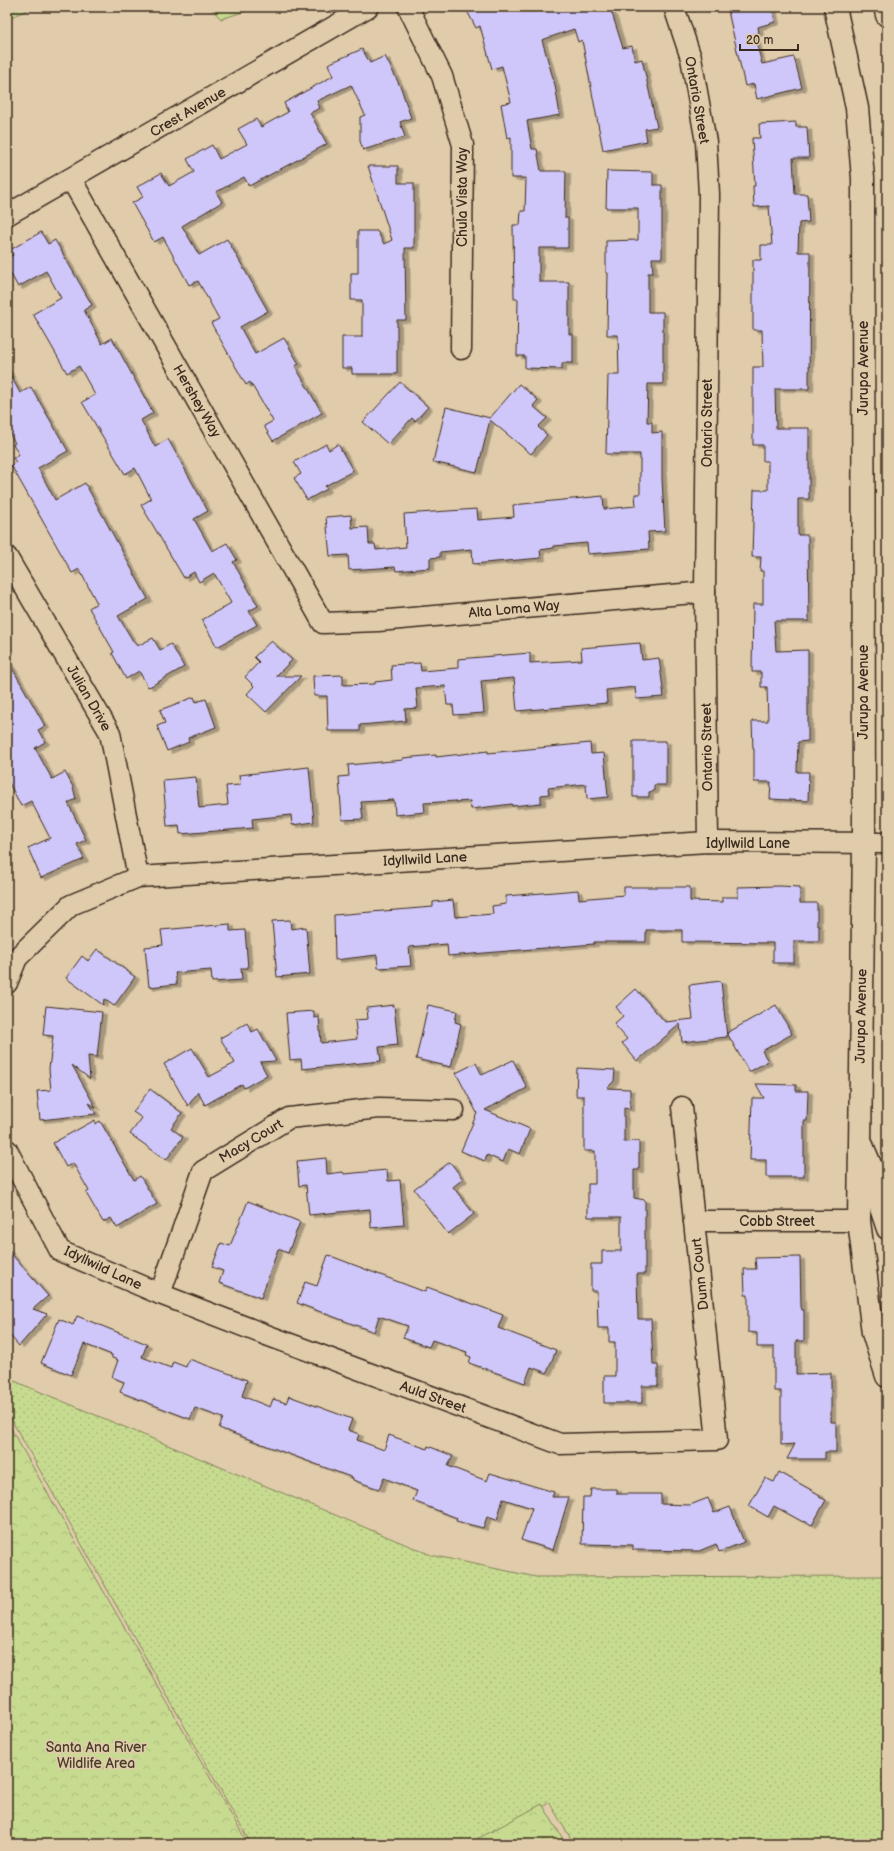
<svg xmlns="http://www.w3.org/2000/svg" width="894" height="1851" font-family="'Balsamiq Sans',sans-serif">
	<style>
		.grass { fill: url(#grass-dots); stroke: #818257 }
		.wetland { fill: url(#wetland-marsh); stroke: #818257 }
		.park { fill: url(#park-crowns); stroke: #818257 }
		.building { fill: #cfc7f9; stroke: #3b2a1e; filter: url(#shadow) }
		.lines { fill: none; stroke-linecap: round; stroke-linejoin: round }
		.minor-casing { stroke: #3b2a1e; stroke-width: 23 }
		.major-casing { stroke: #3b2a1e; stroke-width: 25 }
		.minor { stroke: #e0ccab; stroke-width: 20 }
		.major { stroke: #e0ccab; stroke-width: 22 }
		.labels { text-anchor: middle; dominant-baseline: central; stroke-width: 3.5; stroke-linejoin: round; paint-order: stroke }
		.street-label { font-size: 14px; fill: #3b2a1e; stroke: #e0ccab }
		.park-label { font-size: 14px; fill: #493c29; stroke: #e0ccab }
	</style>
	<defs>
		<pattern id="grass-dots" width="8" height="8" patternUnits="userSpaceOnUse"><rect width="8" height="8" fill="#c7db90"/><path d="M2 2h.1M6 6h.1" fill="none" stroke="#acbc7c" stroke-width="1.8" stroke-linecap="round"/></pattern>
		<pattern id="wetland-marsh" width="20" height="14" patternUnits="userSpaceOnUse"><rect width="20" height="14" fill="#c7db90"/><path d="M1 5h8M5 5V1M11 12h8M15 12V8" fill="none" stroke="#acbc7c"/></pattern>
		<pattern id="park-crowns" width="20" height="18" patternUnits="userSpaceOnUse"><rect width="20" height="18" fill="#c7db90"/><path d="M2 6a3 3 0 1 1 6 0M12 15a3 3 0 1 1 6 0" fill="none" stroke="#acbc7c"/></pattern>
		<filter id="shadow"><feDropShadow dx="4.5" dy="2.5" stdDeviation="0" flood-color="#0004"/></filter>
	</defs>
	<rect width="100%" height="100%" fill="#e0ccab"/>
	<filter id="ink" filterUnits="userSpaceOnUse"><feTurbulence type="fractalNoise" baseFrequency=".025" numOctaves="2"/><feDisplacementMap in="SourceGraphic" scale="8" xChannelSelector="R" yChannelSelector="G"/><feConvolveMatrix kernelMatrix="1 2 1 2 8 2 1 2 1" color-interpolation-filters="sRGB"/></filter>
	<g filter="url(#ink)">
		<path class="grass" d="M7 1378 431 1555 536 1577 887 1576V1844H574L549 1802 538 1812 480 1844H251L7 1412Z"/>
		<g class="wetland">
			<path d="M7 7H34L7 19Z"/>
			<path d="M210 7H258L221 19Z"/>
		</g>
		<g class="park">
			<path d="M7 1422 248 1844H7Z"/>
			<path d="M542 1804 566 1844H468Z"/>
		</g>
		<g class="building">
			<path d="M465 7H610L623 48 632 46 635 61 642 59 657 127 645 129 647 141 603 150 582 40 578 42 574 29 542 40 555 85 560 115 527 121 532 149H537L541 171H566L565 218H568V248H539V282H569V334H573V363H562V369L525 368V356H517L518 299H514L513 225H520L521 211H525L526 178H511V137L507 138 501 104 511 102 502 66 492 69 480 26 476 28Z"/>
			<path d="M742 7H772L775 22 758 27 759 33 754 34 762 64 794 57 802 88 757 99 754 84 745 86 728 11Z"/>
			<path d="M362 49 370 63 385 56 401 88 411 118 400 122 405 137 363 150 360 141V117L365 115 351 85 317 101 320 108 310 113 327 144 249 186 244 177 216 192 222 202 182 226 199 255 227 239 268 311 240 327 255 354 284 338 299 364 295 366 322 413 273 441 264 426 273 421 250 382 246 385 211 323 219 319 198 281 189 285 163 237 154 242 132 203 143 197 137 187 161 173 169 186 194 172 187 159 212 145 219 159 247 144 238 129 256 119 261 127 288 112 284 103 333 76 328 64Z"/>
			<path d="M796 122V127H807L809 158H793L795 194H807L809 222 799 223 798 252H810L809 389H775L776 428H809V499H798V535H808L809 621H774L776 651 808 650V741L798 742 797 772H809L808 801 770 799 771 782H754V749H753L752 721H768L767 687H761V672H752L753 604H763V571H760L761 557H752L754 490H768V461H763V445H753V367H763L762 330H753V260H761V245H772L769 206 754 207 753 186H755L752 138H760L759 124Z"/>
			<path d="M368 166H398V183H414V248H405L406 320H397V374H352V368H342V337H362V300H351V273H358V231H377L384 244 392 240Z"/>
			<path d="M607 171 653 172V185H662V258H652L653 273H648V312H663V384H648L647 422H652V433L662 432V479L665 531 648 532 649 549 588 554 587 543 554 546V548L540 550 541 558 473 564 472 549 440 552V557L430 558V568L396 571 395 567 349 570 348 555 330 556 326 517 351 515 352 528 368 527 369 544H375L376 550 406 547 404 514 477 509 478 520 514 517 513 505 603 496 604 509 636 506 635 494H640V454H606L608 375H619L618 335H607L608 273H606V241L638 240V208H606Z"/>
			<path d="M41 232 48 244 55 240 92 305 84 310 102 344 112 338 153 413 141 420 155 447 168 439 208 511 194 519 212 551 227 543 237 560 233 562 258 606 249 611 257 625 217 647 202 620 231 603 214 573 199 582 194 572 184 578 141 505 151 499 135 468 125 474 82 402 95 395 79 366 67 373 33 314 61 298 46 271 18 287 7 267V258L13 255 10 250Z"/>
			<path d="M7 369 20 393 31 387 68 451 38 468 55 500 85 483 148 599 118 616 133 641 137 646 153 638 160 650 171 644 184 667 151 686 148 687 139 671 126 679 112 653 114 652 89 608 97 603 79 569 72 573 11 465 16 462 13 458 19 455 13 444 15 443 7 429Z"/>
			<path d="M400 382 428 407 415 421 412 418 388 444 363 422Z"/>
			<path d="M519 384 538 400 533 406 547 418 538 427 547 435 531 454 490 420 477 472 433 462 446 407 490 418Z"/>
			<path d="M326 444 329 450 338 444 353 471 325 486 327 489 307 500 294 478 301 474 294 462Z"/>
			<path d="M271 641 292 660 276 676H301L266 712 247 694 254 686 245 677 259 662 254 657Z"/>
			<path d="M640 643 642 660 659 658 664 697 636 699 635 687 606 690 607 703 517 711 514 678 481 681 484 713 454 715 453 705H447L445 686 416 688 418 708 405 709 406 721 360 725V731H328L327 696H314L313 676 343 675V685L375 684V682L392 680 391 665 420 663 421 671 458 668V659L530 653V663L582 660 581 648Z"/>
			<path d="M7 659 45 726 38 730 45 742 35 748 52 779 65 772 73 787 76 799 68 803 86 840 77 844 84 859 41 878 28 848 50 838 31 801 21 806 7 779Z"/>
			<path d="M194 697 196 702 206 699 216 727 188 738 189 742 167 751 157 726 165 723 160 710Z"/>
			<path d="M633 741H666V785H654V791L649 792V797H633Z"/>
			<path d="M590 743 591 754 604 753 608 797 587 799 586 784 548 788 549 794 541 795V803L512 806V804L471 809 470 801 456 802V801L424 803 425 812 395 815 394 800 361 802 363 819 342 820 339 777 349 776 348 765 403 760V758L436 755V757L488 751V753Z"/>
			<path d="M309 767 314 822 292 825 291 815 252 819 253 828 180 834 179 825 167 826 163 780 196 777 199 808 228 805 226 786 240 785 239 775Z"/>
			<path d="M780 886 800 887V903H817V926H819V941H794V963H773V943L682 942V930H646V942H594V944L448 956 447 944 409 947 411 966 378 968 377 955 335 960 334 915 433 907V902L453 900 455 917 493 914 492 906 506 904V896L578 890 579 899 624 895V887H690V901L722 902V897H738V887Z"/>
			<path d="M290 920 291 929 306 927 310 974 277 977 272 921Z"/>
			<path d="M230 924V931L245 930 248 968H241L242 980 212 982 211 970 175 973 177 984 149 987 145 947 163 945 161 930Z"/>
			<path d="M97 949 135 977 114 1006 104 999 103 1005 66 978 82 956 88 961Z"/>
			<path d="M721 981 727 1037 682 1042 680 1024 637 1061 622 1043 627 1039 614 1024 623 1016 616 1007 636 989 665 1022 693 1019 689 985Z"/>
			<path d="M394 1005 398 1045 379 1047 381 1061 302 1069 301 1059 290 1060 286 1013 314 1011V1018L319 1017 321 1043 357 1039 355 1020 368 1019 367 1008Z"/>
			<path d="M428 1005 457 1011 455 1022 461 1024 451 1067 416 1059Z"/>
			<path d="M776 1005 792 1034 762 1051 768 1061 749 1072 727 1033Z"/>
			<path d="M46 1006 102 1012 97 1057 88 1056 90 1079 72 1065 96 1108 89 1103 96 1114 40 1120 37 1091 51 1090 49 1069 53 1036 43 1035Z"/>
			<path d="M247 1023 252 1032 258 1029 276 1061 260 1062 267 1075 244 1088 242 1084 205 1105 198 1092 188 1106 164 1064 192 1048 209 1077 235 1063 220 1038Z"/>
			<path d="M513 1060 527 1088 485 1110 530 1129 520 1154 508 1149 503 1162 487 1155 485 1161 461 1151 477 1113 456 1073 476 1063 482 1075Z"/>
			<path d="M577 1068 615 1070 614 1081 607 1088 630 1089V1109L624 1108V1142L639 1141V1170H634V1198L645 1200V1274H637L638 1319H651L653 1365H658V1386H642V1403H604V1376H615V1342H609V1328H598L597 1291H591V1264H602V1251H621V1217H588V1184H595V1151H584V1096H576Z"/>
			<path d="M756 1084 796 1085V1091H808L807 1121H804V1177H766V1160H750L752 1098H764Z"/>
			<path d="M150 1089 182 1113 171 1128 183 1137 166 1160 130 1134 142 1118 133 1112Z"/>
			<path d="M95 1120V1124L100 1121 134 1180 140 1176 157 1204 117 1228 111 1218 103 1222 86 1193 89 1191 73 1163 66 1167 53 1143Z"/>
			<path d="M326 1158 327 1174 343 1172 344 1174 387 1170 388 1181 400 1180 404 1225 371 1228 370 1209 309 1215 306 1185 299 1186 297 1161Z"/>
			<path d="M450 1162 463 1179 453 1187 474 1214 448 1234 414 1189Z"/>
			<path d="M248 1201 300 1222 288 1253 278 1249 261 1298 219 1283 223 1271 212 1267 221 1243 230 1246Z"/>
			<path d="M7 1249 48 1296 33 1309 47 1314 19 1346 7 1332Z"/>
			<path d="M328 1255 425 1292 427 1287 503 1315 498 1328 556 1350 547 1373 531 1367 525 1383 469 1363 471 1357 466 1355 467 1352 432 1340 429 1347 403 1338 408 1326 379 1316 374 1332 297 1303 305 1282 317 1286Z"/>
			<path d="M800 1257 801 1306 802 1310H804V1341H796V1374L831 1373V1422H836V1452H825V1459H787L795 1444 781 1445V1391H774V1347H757V1333L748 1332V1295H745L744 1269H756L755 1258Z"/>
			<path d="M77 1316 147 1344 142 1357 171 1368 173 1362 186 1367 189 1359 247 1380 242 1396 270 1407 273 1399 286 1403 289 1396 352 1419 348 1430 359 1434 357 1440 384 1450 389 1435 427 1449 428 1446 453 1456 448 1466 487 1481 490 1473 554 1492 552 1497H569L553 1550 521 1540 532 1508 503 1499 497 1520 487 1517 483 1528 456 1521 457 1518 413 1501 417 1491 384 1478 379 1489 353 1480V1478L219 1428 223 1418 195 1408 190 1419 120 1392 124 1382 112 1377 118 1360 112 1358V1355L84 1344 71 1375 41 1363 59 1319 73 1325Z"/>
			<path d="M779 1472 820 1495 819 1497 826 1500 812 1525 804 1521 803 1522 774 1506 768 1517 749 1506 765 1478 774 1482Z"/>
			<path d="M591 1489H617V1494H661V1504L690 1505 708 1498 714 1513 730 1507 744 1542 719 1552 716 1544 699 1551 633 1550V1545L582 1544 583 1497H590Z"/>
		</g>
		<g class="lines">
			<g class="minor-casing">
				<g id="minor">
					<path d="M408 7 442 76 463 145 461 349"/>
					<path d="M674 7 691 58 706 142 709 194 705 592 708 842"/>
					<path d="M71 179 323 623 378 621 705 592"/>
					<path d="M7 215 368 7"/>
					<path d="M7 557 110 733 138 877"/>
					<path d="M7 983 17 958 71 905 138 877 708 842 887 843"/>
					<path d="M860 1138 873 1169 880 1208 887 1229"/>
					<path d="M7 1150 60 1251 160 1294 269 1336 560 1444 717 1440 682 1107"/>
					<path d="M694 1221H859"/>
					<path d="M160 1294 203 1171 289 1118 379 1108 454 1110"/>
				</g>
			</g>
			<g class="major-casing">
				<g id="major">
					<path d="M835 7 857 108 863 178 864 844 859 1221 873 1333 887 1376"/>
					<path d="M885 7 887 15"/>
				</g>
			</g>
			<use href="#minor" class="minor"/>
			<use href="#major" class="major"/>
		</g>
	</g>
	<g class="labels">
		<g class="street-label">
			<text transform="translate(697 100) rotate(80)">Ontario Street</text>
			<text transform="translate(188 112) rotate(-30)">Crest Avenue</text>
			<text transform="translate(462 197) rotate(-90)">Chula Vista Way</text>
			<text transform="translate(863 368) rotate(-90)">Jurupa Avenue</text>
			<text transform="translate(197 401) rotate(60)">Hershey Way</text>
			<text transform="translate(707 423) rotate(-90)">Ontario Street</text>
			<text transform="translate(514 609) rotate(-5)">Alta Loma Way</text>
			<text transform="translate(863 692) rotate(-90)">Jurupa Avenue</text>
			<text transform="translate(89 698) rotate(60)">Julian Drive</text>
			<text transform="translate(707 747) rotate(-91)">Ontario Street</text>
			<text x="748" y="843">Idyllwild Lane</text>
			<text transform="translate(425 859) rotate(-3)">Idyllwild Lane</text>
			<text transform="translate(861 1016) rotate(-89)">Jurupa Avenue</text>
			<text transform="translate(251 1141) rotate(-31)">Macy Court</text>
			<text x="777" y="1221">Cobb Street</text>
			<text transform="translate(103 1268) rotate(25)">Idyllwild Lane</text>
			<text transform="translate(700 1274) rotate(-96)">Dunn Court</text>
			<text transform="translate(433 1397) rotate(20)">Auld Street</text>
		</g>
		<g class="park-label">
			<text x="96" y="1747">Santa Ana River<tspan x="96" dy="16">Wildlife Area</tspan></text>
		</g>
	</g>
	<rect width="894" height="1851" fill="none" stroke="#e0ccab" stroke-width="24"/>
	<rect x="12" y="12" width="870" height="1827" fill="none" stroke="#3b2a1e" stroke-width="1.5" filter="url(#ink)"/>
	<path d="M740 44v6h58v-6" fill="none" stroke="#3b2a1e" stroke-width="2"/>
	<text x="746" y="44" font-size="12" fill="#3b2a1e" stroke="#e0ccab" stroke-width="3" paint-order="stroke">20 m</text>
</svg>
